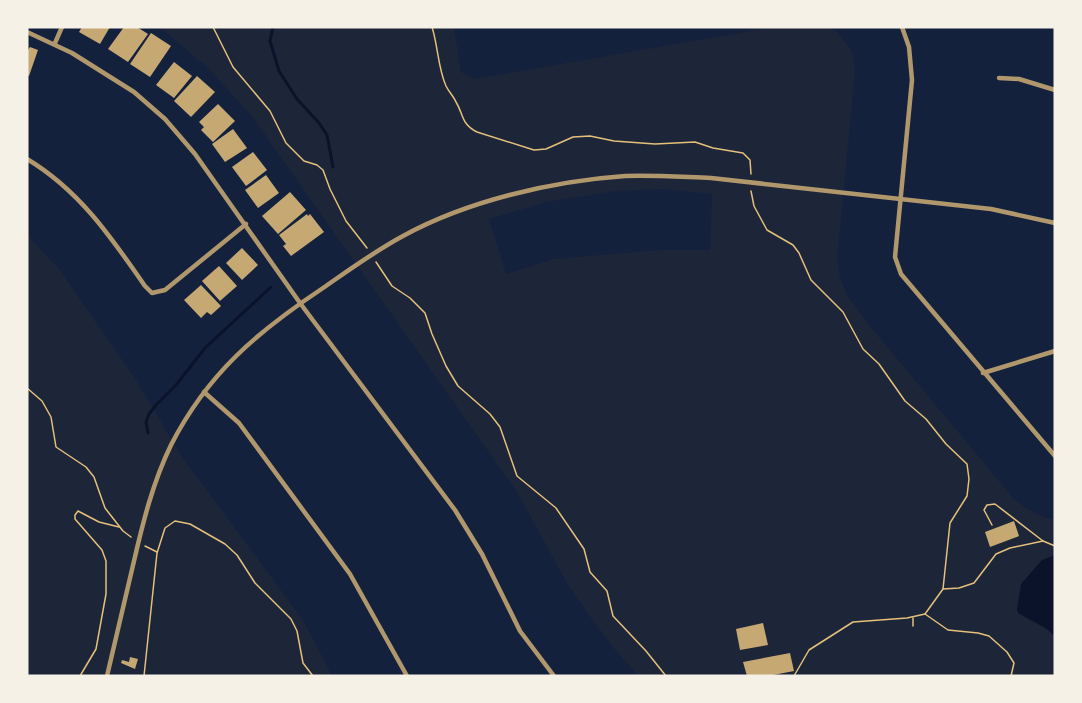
<svg xmlns="http://www.w3.org/2000/svg" width="1082" height="703" font-family="Georgia,serif">
	<style>
		.green { fill: #1d2539; fill-rule: evenodd }
		.water { fill: #0b132b }
		.lines { fill: none; stroke-linecap: round; stroke-linejoin: round }
		.stream { stroke: #0b132b; stroke-width: 3 }
		.building { fill: #c6a872 }
		.path { stroke: #e5c07b; stroke-width: 1.5 }
		.minor { stroke: #b1986c; stroke-width: 4.5 }
	</style>
	<rect width="100%" height="100%" fill="#14213d"/>
	<g class="green">
		<path d="M160 27H454L461 72 475 79 774 27H827L837 32 852 51 855 72 837 259 840 278 847 295 870 326 1013 498C1026 509 1039 517 1055 520V676H639L616 651 586 611 567 583 517 492 251 115 207 67ZM664 189 712 194 710 250H660L554 259 506 274 489 219 546 202 616 191Z"/>
		<path d="M27 235 59 269 134 377 182 457 303 620 332 676H27Z"/>
	</g>
	<path class="water" d="M1055 555V637L1047 629 1018 613 1017 609 1021 584 1042 560Z"/>
	<g class="lines">
		<g class="stream">
			<path d="M273 27 270 41 279 71 297 99 319 123 327 135 333 167"/>
			<path d="M148 433 146 422 149 414 156 405 176 385 205 348 271 287"/>
		</g>
	</g>
	<g class="building">
		<path d="M82 27H110L100 44 79 32Z"/>
		<path d="M124 27H137L148 34 128 62 108 49Z"/>
		<path d="M151 33 171 46 150 77 130 64Z"/>
		<path d="M30 47 38 50 29 76 27 75V51Z"/>
		<path d="M174 62 192 76 174 98 156 85Z"/>
		<path d="M197 76 215 92 191 117 174 101Z"/>
		<path d="M218 104 235 121 213 142 201 130 204 127 199 122Z"/>
		<path d="M233 129 247 148 225 162 212 144Z"/>
		<path d="M253 152 267 170 246 186 232 167Z"/>
		<path d="M266 175 279 193 258 208 245 190Z"/>
		<path d="M290 192 306 210 278 234 262 216Z"/>
		<path d="M307 214 308 216 310 214 324 232 291 256 283 246 286 244 279 235Z"/>
		<path d="M242 248 258 265 242 280 226 263Z"/>
		<path d="M219 266 237 286 220 301 202 281Z"/>
		<path d="M201 285 221 306 211 315 207 312 201 318 184 300Z"/>
		<path d="M1014 521 1019 536 990 547 985 532Z"/>
		<path d="M763 623 768 645 740 650 736 629Z"/>
		<path d="M790 653 794 671 768 676H747L743 662Z"/>
		<path d="M130 657 138 659 135 669 121 663 122 660 129 662Z"/>
	</g>
	<g class="lines">
		<g class="path">
			<path d="M213 27 233 67 270 111 286 143 304 161 317 165 323 170 330 189 346 221 367 248"/>
			<path d="M432 27C438 46 438 68 446 86 449 92 454 97 456 102 464 115 461 124 477 132L534 150 546 149 573 137 590 136 614 141 655 144 695 142 713 148 743 153 750 160 751 174"/>
			<path d="M751 191 754 206 767 230 793 245 799 253 811 280 843 312 863 349 879 364 905 401 926 419 946 444 967 464 969 479 967 496 950 523 943 589"/>
			<path d="M376 262 392 286 410 298 425 313 432 334 446 366 458 386 490 414 500 427 517 476 556 508 584 549 590 572 607 591 613 616 646 651 666 676"/>
			<path d="M27 388 42 401 51 417 56 447 86 467 94 477 105 508 123 531 131 537"/>
			<path d="M992 525 984 510 987 505 995 504 1043 541"/>
			<path d="M145 546 157 552"/>
			<path d="M913 626V618"/>
			<path d="M80 676 96 649 106 594V561L102 550 75 519V515L78 511 99 522 119 527"/>
			<path d="M144 676 157 553 165 528 175 521 190 524 225 544 237 555 255 583 291 619 297 631 303 663 313 676"/>
			<path d="M794 676 809 650 853 622 907 618 925 614"/>
			<path d="M1011 676 1014 663 1007 652 989 636 978 633 948 630 925 614 943 589 959 588 974 583 996 554 1010 548 1043 541 1055 546"/>
		</g>
		<g class="minor">
			<path d="M902 27 909 47 912 80 895 257 901 274 1055 456"/>
			<path d="M27 32 72 53 134 92 165 119 195 154 300 303 455 510 482 554 520 631 554 676"/>
			<path d="M55 43 62 27"/>
			<path d="M999 78 1019 79 1055 90"/>
			<path d="M27 159C79 190 111 237 145 286L152 293 165 290 246 224"/>
			<path d="M983 373 1055 351"/>
			<path d="M204 392 239 423 350 574 407 676"/>
			<path d="M107 676C116 638 125 600 134 561 143 522 153 482 171 445 208 373 257 332 323 288 349 270 375 251 403 236 467 201 552 181 625 176 653 175 682 177 711 178L991 209 1055 223"/>
		</g>
	</g>
	<rect width="1082" height="703" fill="none" stroke="#f6f1e7" stroke-width="57"/>
</svg>
